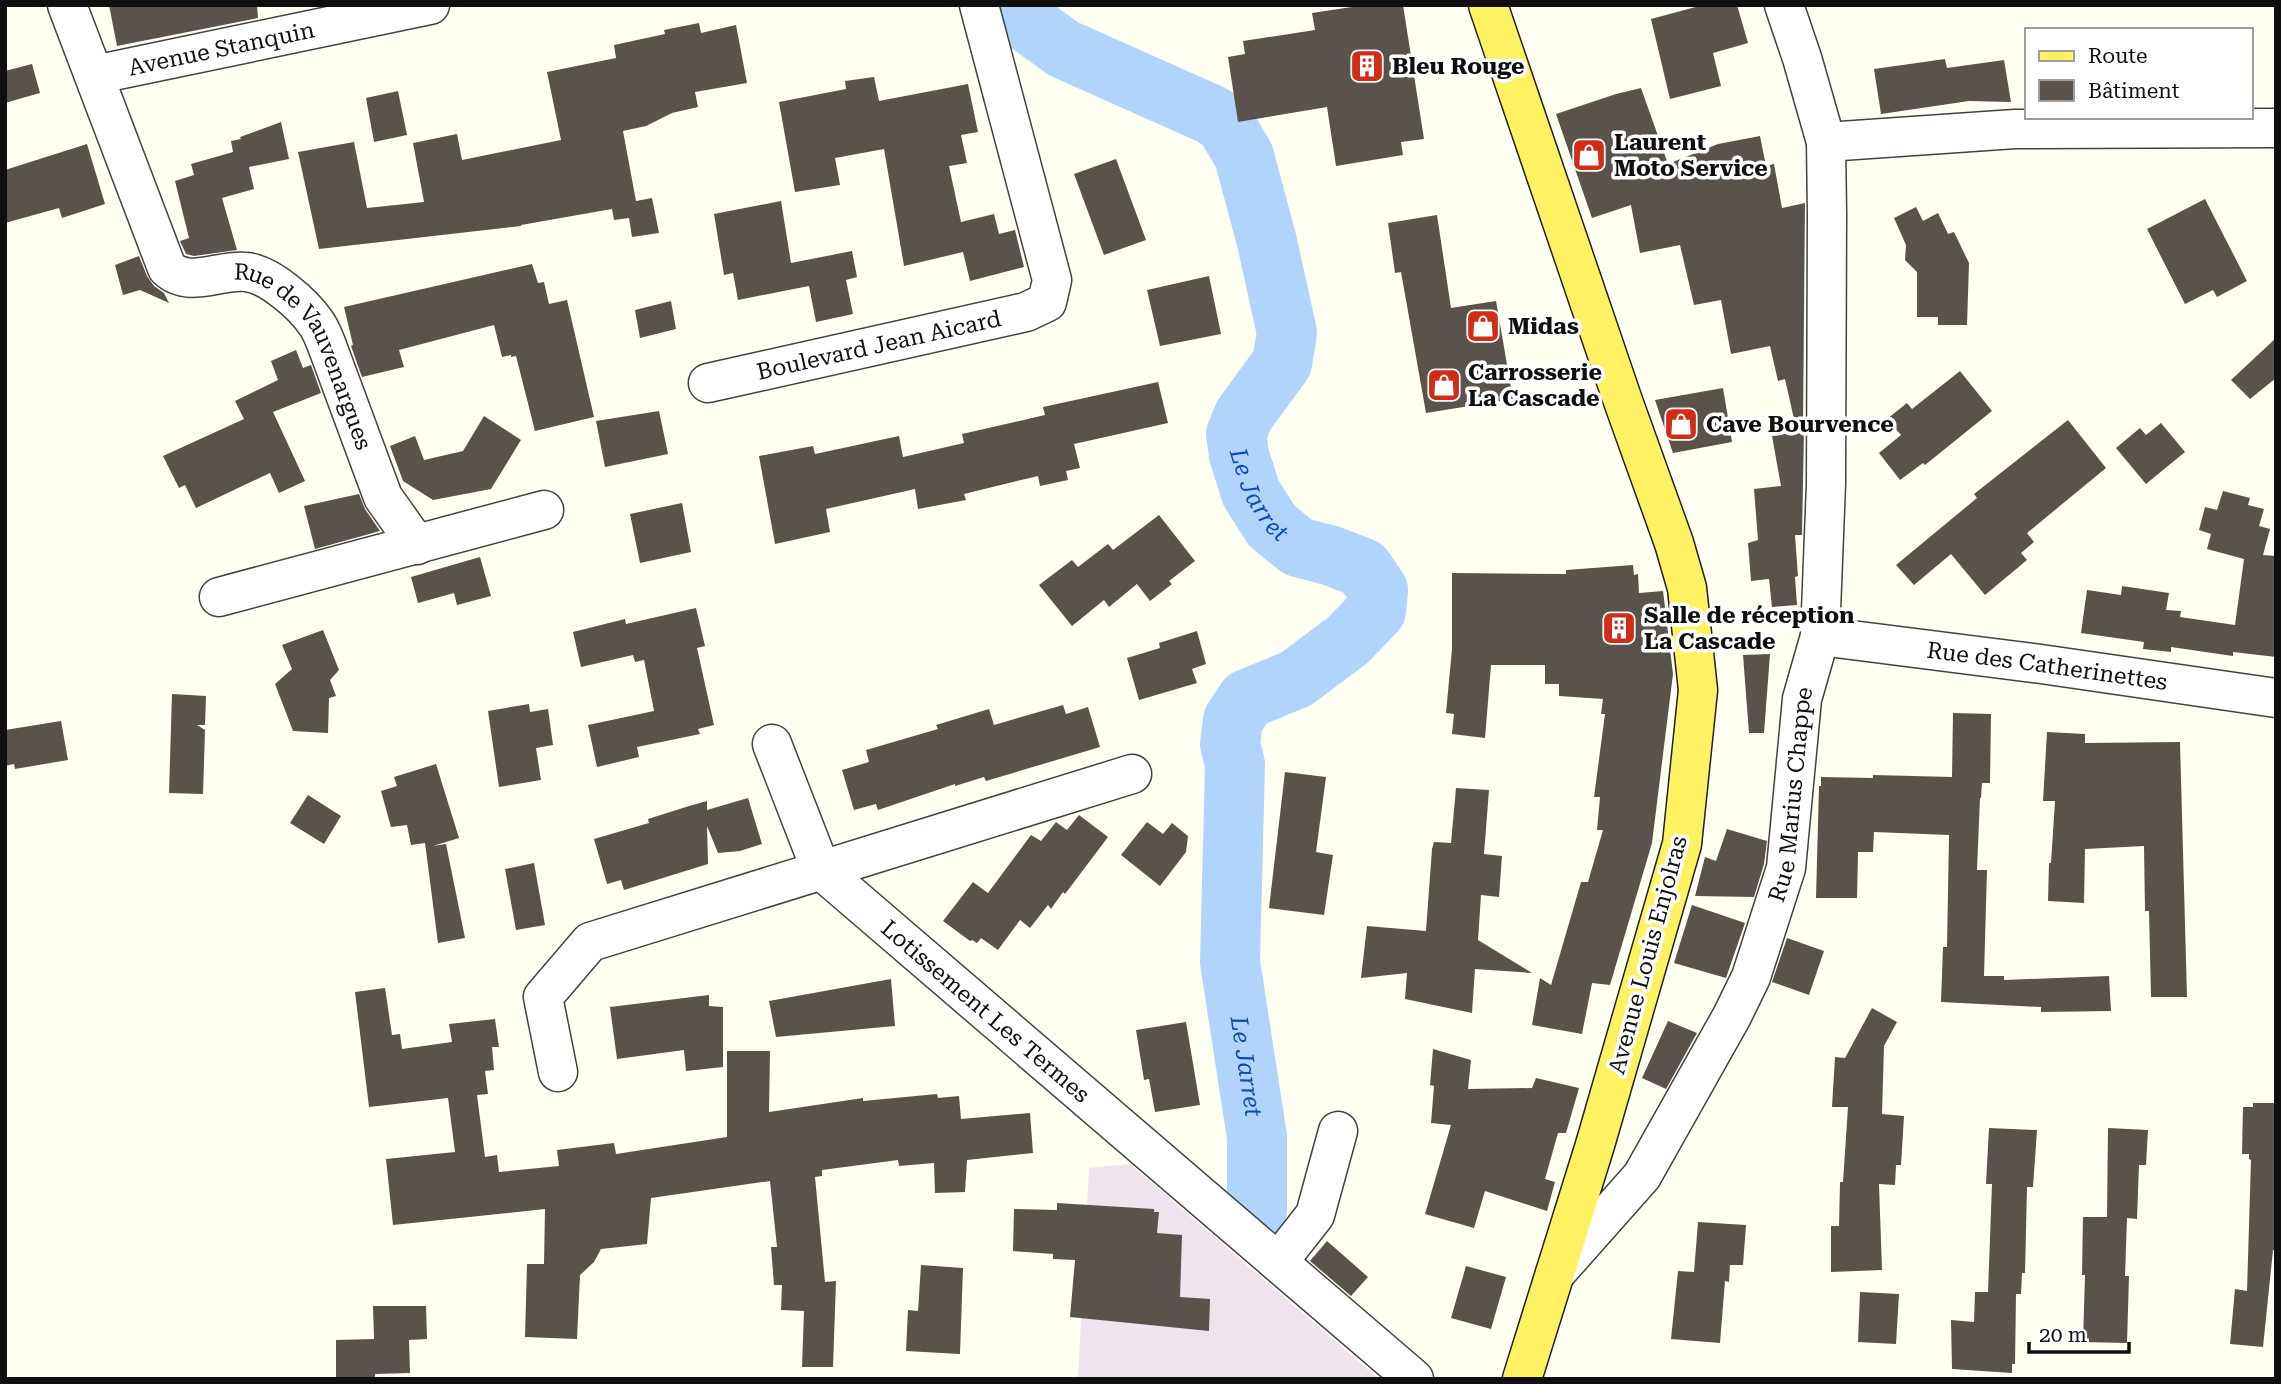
<svg xmlns="http://www.w3.org/2000/svg" width="2281" height="1384" font-family="'Roboto Serif',serif">
	<style>
		.industrial { fill: #efe3ee }
		.lines { fill: none; stroke-linecap: round; stroke-linejoin: round }
		.river { stroke: #b1d4fc; stroke-width: 60 }
		.building { fill: #59534b }
		.minor-casing { stroke: #424242; stroke-width: 41 }
		.major-casing { stroke: #202020; stroke-width: 41 }
		.minor { stroke: #fff; stroke-width: 38 }
		.major { stroke: #fff262; stroke-width: 38 }
		.labels { text-anchor: middle; dominant-baseline: central; stroke-width: 7; stroke-linejoin: round; paint-order: stroke }
		.street-label { font-size: 23px; fill: #0f0f0f; stroke: #fff }
		.poi-label { font-size: 23px; font-weight: bold; fill: #0f0f0f; stroke: #fff; text-anchor: start }
		.water-label { font-size: 24px; font-style: italic; fill: #0b4daf; stroke: #fff }
	</style>
	<rect width="100%" height="100%" fill="#fffff2"/>
	<path class="industrial" d="M1130 1164 1379 1379H1078L1089 1168Z"/>
	<g class="lines">
		<path class="river" id="s1" d="M1010 5 1014 13 1064 49 1212 115 1225 124 1244 156 1267 242 1287 333 1282 363 1244 415 1236 434 1239 455 1251 493 1272 526 1298 547 1332 556 1363 568 1378 590 1376 611 1348 640 1296 679 1247 699 1233 720 1230 744 1235 764 1230 962 1257 1137V1210"/>
	</g>
	<g class="building">
		<path d="M109 5H257L258 18 117 46Z"/>
		<path d="M1365 5H1403L1424 139 1401 142 1403 155 1336 166 1327 107 1238 122 1228 57 1245 54 1243 41 1315 30 1312 13Z"/>
		<path d="M1703 5H1737L1748 43 1713 53 1721 86 1670 99 1651 19Z"/>
		<path d="M699 23 701 33 736 25 747 83 695 92 698 107 672 113 646 126 623 131 636 201 652 198 659 233 632 237 629 218 614 220 612 209 521 225V226L319 249 298 152 354 142 367 208 424 202 413 143 457 134 462 160 561 140 547 72 616 58 614 45 665 34 664 30Z"/>
		<path d="M1945 59 1947 68 2004 60 2011 102 1969 101 1881 114 1874 69Z"/>
		<path d="M32 64 40 93 5 103V71Z"/>
		<path d="M874 77 879 101 968 84 978 132 961 135 967 163 949 166 961 222 994 214 999 234 1015 230 1024 267 970 281 963 252 904 266 884 149 835 158 840 185 795 192 779 102 846 89 845 81Z"/>
		<path d="M1641 88 1668 164 1718 144 1760 136 1766 166 1774 164 1782 208 1805 203 1803 427 1796 428 1785 379 1778 381 1770 346 1731 354 1721 300 1694 305 1680 245 1640 253 1631 205 1592 218 1556 114 1616 94Z"/>
		<path d="M398 91 407 135 374 142 366 98Z"/>
		<path d="M281 122 289 159 249 167 254 189 222 198 237 250 194 256 186 254 180 241 189 238 175 181 194 175 191 164 233 152 231 141 241 139 240 137Z"/>
		<path d="M87 144 105 204 62 218 59 208 5 223V170Z"/>
		<path d="M1116 159 1146 240 1104 255 1074 174Z"/>
		<path d="M2205 199 2247 281 2217 297 2213 290 2185 304 2147 229Z"/>
		<path d="M781 201 791 263 852 251 857 277 846 280 853 314 816 322 809 286 738 300 733 273 724 275 714 214Z"/>
		<path d="M1916 207 1923 221 1938 213 1948 234 1954 232 1969 263 1967 325H1938V317H1917V272L1905 260 1906 245 1894 218Z"/>
		<path d="M1437 215 1451 308 1496 301 1513 399 1426 413 1401 272 1395 273 1388 223Z"/>
		<path d="M139 256 147 276 154 286 164 293 169 303 140 290 123 295 115 265Z"/>
		<path d="M532 264 538 283 544 282 549 304 567 300 594 417 535 431 516 356 511 357V355L502 357 494 325 399 350 404 367 362 377 351 346 353 345 344 307Z"/>
		<path d="M1209 276 1221 334 1160 346 1147 290Z"/>
		<path d="M671 301 676 329 640 338 635 310Z"/>
		<path d="M2276 338V378L2250 399 2231 380Z"/>
		<path d="M296 350 303 368 311 365 321 393 273 412 305 481 279 493 270 473 196 508 185 485 179 488 163 456 244 419 235 401 278 380 271 361Z"/>
		<path d="M1960 371 1992 411 1925 465 1923 463 1900 480 1879 453 1901 435 1887 419 1907 403 1912 409Z"/>
		<path d="M1158 382 1168 423 1074 444 1080 468 1066 471 1068 480 1040 486 1038 476 964 494 966 500 918 509 915 489 826 509 830 532 775 544 759 456 813 446 815 454 899 436 903 457 964 443 962 434 1045 415 1043 407Z"/>
		<path d="M1723 388 1732 442 1673 453 1655 400Z"/>
		<path d="M659 411 668 454 605 467 596 421Z"/>
		<path d="M484 416 521 440 491 489 433 500 403 481 390 446 415 436 424 460 463 451Z"/>
		<path d="M2068 420 2106 468 2027 533 2034 542 2021 553 2027 560 1985 595 1951 554 1914 585 1896 565 1977 498 1974 494Z"/>
		<path d="M2161 423 2185 452 2146 484 2116 448 2140 428 2146 435Z"/>
		<path d="M1804 431 1802 535H1795L1798 576 1795 577 1797 605 1772 607 1769 579 1751 581 1748 543 1758 540 1754 489 1781 486 1772 436Z"/>
		<path d="M2223 491 2250 498 2248 505 2264 509 2259 526 2270 529 2263 555 2276 556V657L2233 652V656L2171 647V652L2143 649 2144 642 2081 633 2087 590 2121 595 2122 586 2169 593 2166 610 2181 611 2180 617 2235 625 2244 559 2207 549 2211 534 2199 530 2205 507 2217 510Z"/>
		<path d="M359 494 365 509 380 531 315 549 304 506Z"/>
		<path d="M682 503 691 552 640 563 630 514Z"/>
		<path d="M1159 515 1195 561 1169 581 1172 584 1150 601 1137 584 1109 607 1104 600 1072 626 1039 585 1072 560 1078 567 1108 544 1113 550Z"/>
		<path d="M480 557 491 596 457 605 454 593 418 603 411 577Z"/>
		<path d="M1633 565 1634 575 1638 574 1639 593 1663 591 1673 674 1652 843 1610 985 1592 983 1582 1034 1532 1025 1540 978 1551 985 1581 882H1588L1603 830H1597L1600 797H1594L1605 714H1601L1603 699 1559 696V684H1545V665H1491L1485 738 1452 734 1454 714 1446 713 1452 649V573L1566 574V570Z"/>
		<path d="M696 608 705 646 697 648 714 725 698 729 700 734 637 747 639 757 597 767 588 725 654 711 644 660 635 662 633 655 581 667 573 632 625 619 626 624Z"/>
		<path d="M323 630 339 670 330 680 336 696 329 698 328 733 293 731 275 684 292 669 282 645Z"/>
		<path d="M1197 631 1206 664 1192 669 1197 683 1139 700 1127 658 1160 648 1159 643Z"/>
		<path d="M1770 654 1764 733H1749L1743 655Z"/>
		<path d="M172 694 206 696 205 725H197L205 730 203 794 169 793Z"/>
		<path d="M529 704 530 712 548 709 553 745 536 748 541 780 499 787 488 711Z"/>
		<path d="M1063 705 1066 714 1088 707 1100 747 986 781 984 777 955 786V784L878 810 876 804 854 810 842 770 869 762 866 750 938 729 936 725 989 709 994 725Z"/>
		<path d="M1953 713 1991 714 1990 783H1982L1981 798H1980L1977 870H1987L1984 976H2004V980L2109 976 2111 1011 2041 1012V1007L1941 1002 1943 947H1947L1949 835 1874 832 1873 852H1858L1857 898H1816L1819 786H1821V777L1873 778V775L1952 777Z"/>
		<path d="M61 721 68 760 15 769 14 764 5 766V730Z"/>
		<path d="M2047 732 2085 734V743L2180 742 2187 997H2151L2149 911H2145L2144 846 2085 849 2084 903 2048 901 2049 863H2051L2055 801H2043Z"/>
		<path d="M436 764 459 838 433 846 446 844 465 938 438 943 425 843 411 845 407 825 391 827 381 791 397 786 394 777Z"/>
		<path d="M1285 772 1326 777 1316 852 1333 855 1324 915 1269 908Z"/>
		<path d="M1456 788 1489 790 1484 854 1502 856 1499 897 1481 895 1478 940 1532 973 1475 969 1472 1013 1405 999 1407 973 1361 978 1367 926 1426 931 1432 849 1434 842 1451 843Z"/>
		<path d="M308 795 341 816 324 844 290 823Z"/>
		<path d="M748 798 762 844 740 851 718 853 707 826 708 864 624 890 621 880 607 884 594 839 649 823 648 819 689 806 707 801V810Z"/>
		<path d="M1079 815 1108 837 1065 894 1063 892 1051 909 1048 905 1030 928 1020 920 998 950 981 938 977 943 972 940 970 941 943 921 973 882 988 893 1031 835 1041 841 1056 822 1067 830Z"/>
		<path d="M1147 822 1163 834 1172 823 1188 836 1186 852 1160 886 1121 855Z"/>
		<path d="M1727 829 1767 841 1764 864 1754 897 1695 896 1705 857 1716 861Z"/>
		<path d="M534 863 545 925 516 930 505 869Z"/>
		<path d="M1692 905 1745 923 1726 978 1674 963Z"/>
		<path d="M1787 938 1824 951 1809 995 1772 982Z"/>
		<path d="M891 979 895 1026 776 1037 769 1001Z"/>
		<path d="M385 988 392 1035 400 1034 402 1049 452 1042 449 1024 495 1019 499 1047H492L494 1070 485 1071 488 1094 477 1095 485 1157 497 1155 499 1172 559 1166 557 1150 614 1143 616 1154 727 1137V1051H770L769 1112 863 1098V1101L937 1094 938 1098 959 1096 961 1119 1030 1113 1033 1153 967 1160 965 1192 935 1193 934 1163 899 1166 898 1160 822 1170V1176L815 1177 825 1282 836 1281 833 1367H802L804 1311 781 1310 782 1285H774L771 1247H777L770 1181 651 1198 647 1244 601 1249 594 1262 580 1275 577 1339 525 1337 527 1264H544L545 1209 393 1225 386 1159 455 1152 448 1098 369 1107 355 992Z"/>
		<path d="M709 995V1006L723 1007V1067L686 1071 684 1050 617 1059 610 1007Z"/>
		<path d="M1872 1008 1897 1022 1884 1046 1882 1114 1904 1116 1901 1165H1896L1895 1185 1879 1184 1882 1270 1831 1272V1226H1839L1840 1182H1843L1848 1107H1832L1835 1057 1845 1058Z"/>
		<path d="M1668 1021 1697 1033 1666 1089 1642 1078Z"/>
		<path d="M1186 1022 1200 1105 1155 1112 1149 1079 1144 1080 1136 1030Z"/>
		<path d="M1433 1049 1471 1060 1468 1089 1532 1088 1536 1078 1579 1088 1566 1133H1558L1545 1179 1555 1182 1547 1211 1485 1191 1474 1228 1425 1214 1451 1125 1431 1123 1434 1086 1430 1085Z"/>
		<path d="M2253 1103H2276V1250H2273L2263 1347 2230 1344 2235 1289 2247 1291 2251 1160 2249 1159V1154H2242L2243 1107H2253Z"/>
		<path d="M1989 1128 2037 1130 2033 1187H2027L2025 1273H2022L2021 1294H2016L2015 1364H2012V1373L1952 1369 1951 1320 1974 1322 1975 1292H1988L1992 1184H1986Z"/>
		<path d="M2108 1128 2148 1130 2146 1165H2139L2137 1219 2127 1218 2125 1276H2129L2127 1343 2083 1342 2085 1275H2082L2083 1217H2112H2107Z"/>
		<path d="M1057 1203 1154 1209V1212H1159L1157 1233 1182 1235 1180 1297 1210 1299 1209 1331 1070 1317 1075 1260 1053 1259V1254L1013 1251 1014 1209 1057 1210Z"/>
		<path d="M1698 1222 1746 1225 1743 1265H1730L1729 1282 1725 1281 1720 1343 1671 1339 1678 1271 1694 1272Z"/>
		<path d="M1327 1241 1368 1277 1351 1296 1310 1261Z"/>
		<path d="M921 1265 963 1268 960 1354 906 1351 908 1310 918 1311Z"/>
		<path d="M1466 1266 1506 1277 1491 1329 1451 1318Z"/>
		<path d="M1860 1292 1899 1294 1896 1344 1858 1342Z"/>
		<path d="M373 1306H426L427 1339 409 1340 410 1373 375 1374V1379H336V1340L374 1339Z"/>
	</g>
	<g class="lines">
		<g class="minor-casing">
			<g id="minor">
				<path id="s2" d="M67 5 167 268C189 289 219 269 246 272 269 274 303 304 316 323 320 328 323 336 326 343L383 497 417 545"/>
				<path id="s3" d="M94 75 430 5"/>
				<path d="M1826 142 2015 129 2276 128"/>
				<path id="s4" d="M708 383 1026 312 1047 302 1052 280 979 5"/>
				<path d="M219 597 544 510"/>
				<path id="s5" d="M1820 636 2041 664 2276 698"/>
				<path id="s6" d="M772 744 821 870 1414 1379"/>
				<path d="M558 1072 543 997 590 942 1132 774"/>
				<path d="M1278 1262 1315 1215 1338 1131"/>
				<path id="s7" d="M1555 1274 1642 1176 1732 1016 1751 977 1786 868 1802 699 1820 636 1826 484 1827 214 1826 142 1802 58 1784 5"/>
			</g>
		</g>
		<g class="major-casing">
			<path id="major" d="M1488 5 1623 401 1674 543 1687 588 1698 690 1682 844 1595 1145 1522 1379"/>
		</g>
		<use href="#minor" class="minor"/>
		<use href="#major" class="major"/>
	</g>
	<defs>
		<g id="building-square" transform="scale(1.75)"><rect x="-9" y="-9" width="18" height="18" rx="4" fill="#cf2d18" stroke="#fff"/><path d="M-4-6H4V6H1V3H-1V6H-4ZM-2.5-4.3h1.7v1.8h-1.7ZM.8-4.3h1.7v1.8H.8ZM-2.5-1h1.7V.8h-1.7ZM.8-1h1.7V.8H.8Z" fill="#fff"/></g>
		<g id="shop-square" transform="scale(1.75)"><rect x="-9" y="-9" width="18" height="18" rx="4" fill="#cf2d18" stroke="#fff"/><path d="M-5-2.5h2.3a2.7 3.5 0 0 1 5.4 0H5L5.5 6h-11ZM-1.5-2.5h3a1.5 2.3 0 0 0-3 0Z" fill="#fff"/></g>
	</defs>
	<g fill-rule="evenodd">
		<use href="#building-square" x="1367" y="66"/>
		<use href="#shop-square" x="1589" y="155"/>
		<use href="#shop-square" x="1483" y="326"/>
		<use href="#shop-square" x="1444" y="385"/>
		<use href="#shop-square" x="1681" y="424"/>
		<use href="#building-square" x="1619" y="628"/>
	</g>
	<g class="labels">
		<g class="street-label">
			<text stroke="none"><textPath href="#s3" startOffset="130">Avenue Stanquin</textPath></text>
			<text stroke="none"><textPath href="#s4" startOffset="175">Boulevard Jean Aicard</textPath></text>
			<text stroke="none"><textPath href="#s2" startOffset="469">Rue de Vauvenargues</textPath></text>
			<text stroke="none"><textPath href="#s5" startOffset="229">Rue des Catherinettes</textPath></text>
			<text stroke="none"><textPath href="#s7" startOffset="546">Rue Marius Chappe</textPath></text>
			<text transform="translate(1648 955) rotate(-75)">Avenue Louis Enjolras</text>
			<text stroke="none"><textPath href="#s6" startOffset="352">Lotissement Les Termes</textPath></text>
		</g>
		<g class="poi-label">
			<text x="1392" y="66">Bleu Rouge</text>
			<text x="1614" y="142">Laurent<tspan x="1614" dy="26">Moto Service</tspan></text>
			<text x="1508" y="326">Midas</text>
			<text x="1468" y="372">Carrosserie<tspan x="1468" dy="26">La Cascade</tspan></text>
			<text x="1706" y="424">Cave Bourvence</text>
			<text x="1644" y="615">Salle de réception<tspan x="1644" dy="26">La Cascade</tspan></text>
		</g>
		<g class="water-label">
			<text stroke="none"><textPath href="#s1" startOffset="649">Le Jarret</textPath></text>
			<text stroke="none"><textPath href="#s1" startOffset="1365">Le Jarret</textPath></text>
		</g>
	</g>
	<rect width="2281" height="1384" fill="none" stroke="#0f0f0f" stroke-width="14"/>
	<rect x="2025" y="28" width="228" height="91" fill="#ffffff" stroke="#9f9f9f" stroke-width="2"/>
	<rect x="2039" y="51" width="35" height="10" fill="#fff262" stroke="#9f9f9f" stroke-width="2"/>
	<text x="2088" y="63" font-size="21" fill="#0f0f0f">Route</text>
	<rect x="2039" y="80" width="35" height="21" fill="#59534b" stroke="#9f9f9f" stroke-width="2"/>
	<text x="2088" y="98" font-size="21" fill="#0f0f0f">Bâtiment</text>
	<path d="M2029 1342v10h100v-10" fill="none" stroke="#0f0f0f" stroke-width="3.5"/>
	<text x="2039" y="1342" font-size="21" fill="#0f0f0f" stroke="#ffffff" stroke-width="5" paint-order="stroke">20 m</text>
</svg>
